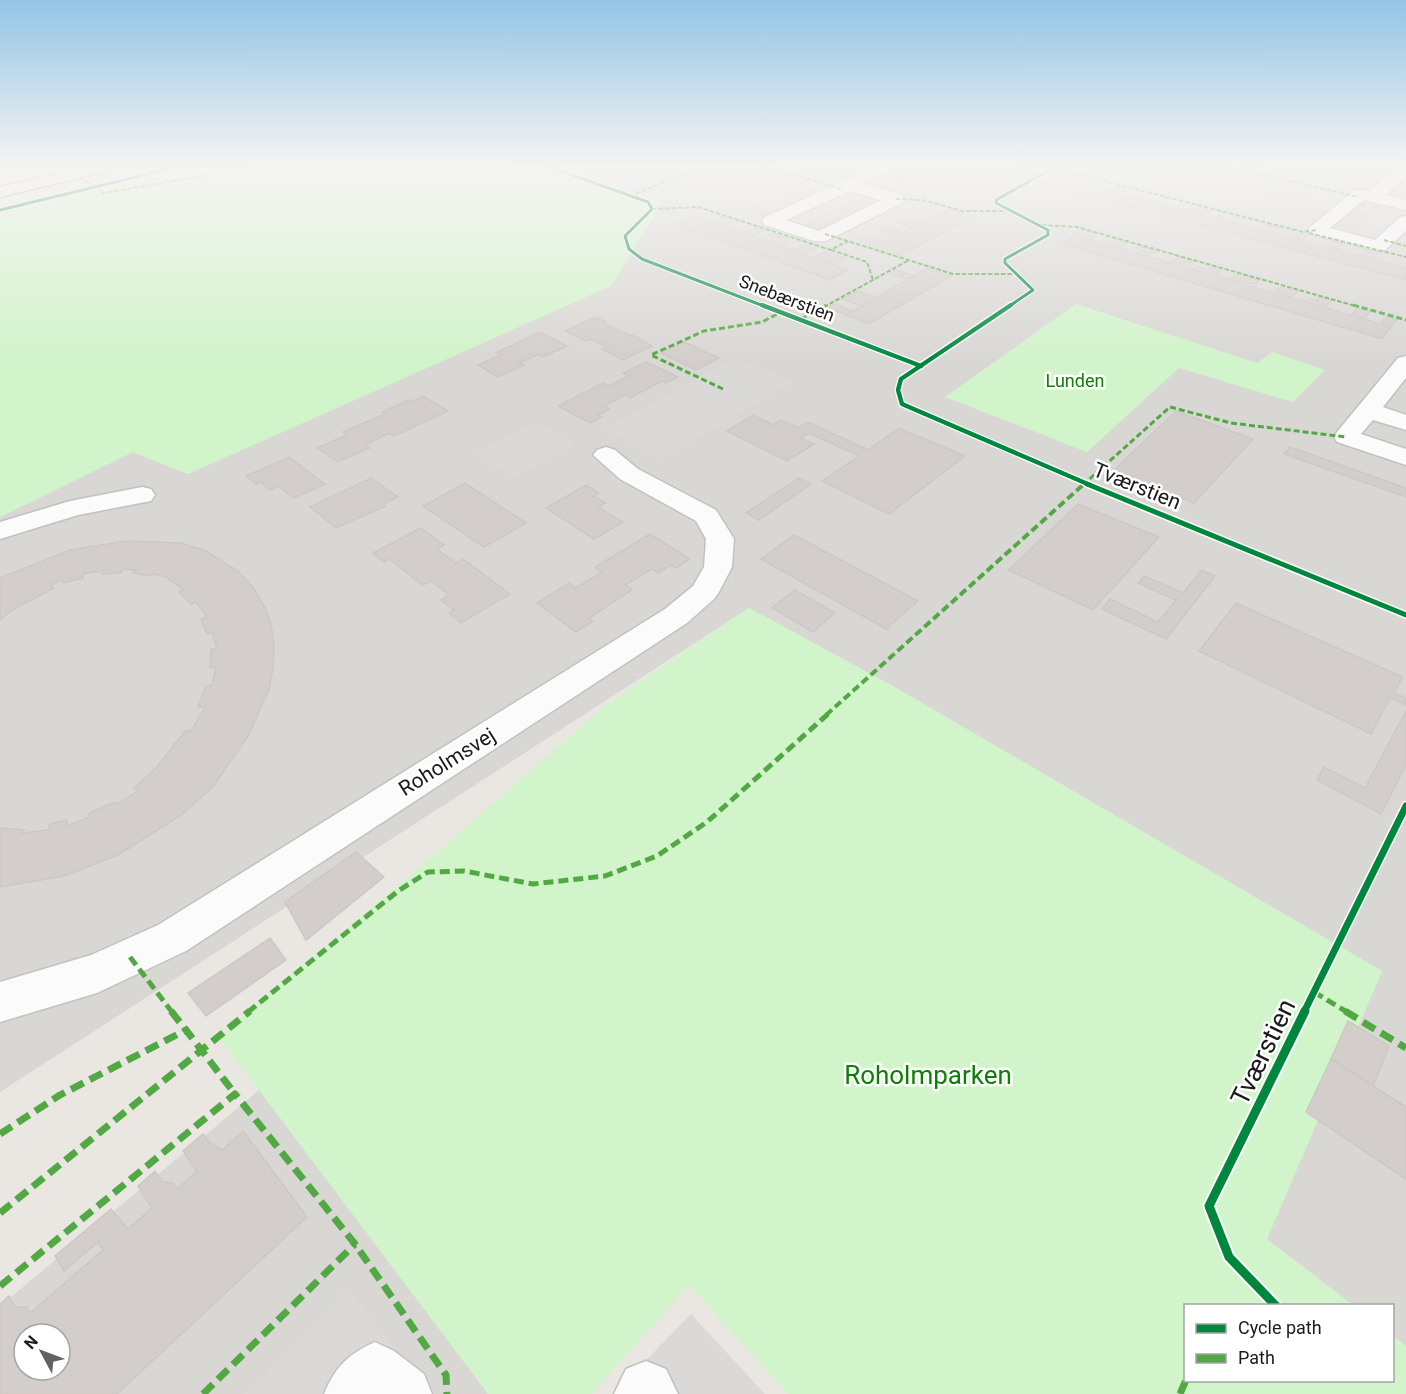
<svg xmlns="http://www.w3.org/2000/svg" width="1406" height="1394" font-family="Roboto,sans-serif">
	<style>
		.residential { fill: #d9d7d4; fill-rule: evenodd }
		.education { fill: #f6f1dc }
		.park { fill: #d1f4ca }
		.parking { fill: #dad9d7 }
		.building { fill: #d3cecb; stroke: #cdc8c4; stroke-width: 1.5; fill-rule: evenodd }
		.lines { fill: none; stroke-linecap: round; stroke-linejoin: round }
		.street-casing { stroke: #c2c1bf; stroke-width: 3 }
		.secondary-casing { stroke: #94927b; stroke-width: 3 }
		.street { fill: #fcfbfb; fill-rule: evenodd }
		.secondary { fill: #f2f1e8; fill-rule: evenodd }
		.quiet-far4 { stroke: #52a943; stroke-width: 2; stroke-dasharray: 4.5 2; stroke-linecap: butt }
		.quiet-far3 { stroke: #52a943; stroke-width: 3; stroke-dasharray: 6 3; stroke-linecap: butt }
		.quiet-far2 { stroke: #52a943; stroke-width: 4; stroke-dasharray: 8 4; stroke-linecap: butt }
		.quiet-far1 { stroke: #52a943; stroke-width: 5; stroke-dasharray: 10 5; stroke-linecap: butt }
		.quiet { stroke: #52a943; stroke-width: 7; stroke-dasharray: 14 7; stroke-linecap: butt }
		.cycleway-far4-casing { stroke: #fff; stroke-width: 5 }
		.cycleway-far3-casing { stroke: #fff; stroke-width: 7 }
		.cycleway-far2-casing { stroke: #fff; stroke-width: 8 }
		.cycleway-far1-casing { stroke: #fff; stroke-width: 10 }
		.cycleway-casing { stroke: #fff; stroke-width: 13 }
		.cycleway-far4 { stroke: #00873e; stroke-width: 3 }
		.cycleway-far3 { stroke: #00873e; stroke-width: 4.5 }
		.cycleway-far2 { stroke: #00873e; stroke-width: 5 }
		.cycleway-far1 { stroke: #00873e; stroke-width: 7 }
		.cycleway { stroke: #00873e; stroke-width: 9 }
		.labels { text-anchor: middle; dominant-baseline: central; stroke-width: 5; stroke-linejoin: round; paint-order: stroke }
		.far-street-label { font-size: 18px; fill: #1b1b1b; stroke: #fff }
		.far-park-label { font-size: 18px; fill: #0b8101; stroke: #fff }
		.street-label { font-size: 21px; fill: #1b1b1b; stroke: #fff }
		.near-street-label { font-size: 26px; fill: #1b1b1b; stroke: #fff }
		.near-park-label { font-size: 26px; fill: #0b8101; stroke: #fff }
	</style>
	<rect width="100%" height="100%" fill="#eae7e2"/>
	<g class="residential">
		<path d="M561 167H1406V1346L1393 1336 1392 1306 1353 1305 1266 1240 1382 971 898 689 749 608 0 1092V517L133 452 188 474 661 203Z"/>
		<path d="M270 1081 522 1394H0V1306ZM24 1334H60V1370H24Z"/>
	</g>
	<path class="education" d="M0 167H68L0 183Z"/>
	<g class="park">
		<path d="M196 167H561L662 203 611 286 188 474 132 452 0 517V215Z"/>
		<path d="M1076 304 1257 363 1272 352 1325 370 1293 402 1179 368 1087 452 945 397Z"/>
		<path d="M749 608 898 689 1382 971 1267 1239 1353 1305 1186 1306V1380H1392L1393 1336 1406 1346V1394H788L689 1285 591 1394H488L219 1037 422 865 606 705Z"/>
	</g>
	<g class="parking">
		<path d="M735 358 792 382 662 459 604 429Z"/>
		<path d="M537 423 575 444 512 477 475 453Z"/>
		<path d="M348 1288 429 1394H245Z"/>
		<path d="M691 1314 765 1394H613Z"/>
	</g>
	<g class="building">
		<path d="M607 167H638L616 175 600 170Z"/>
		<path d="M710 167H738L813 190 797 197 707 168Z"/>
		<path d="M926 167H961L908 193 885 187Z"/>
		<path d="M1166 167H1202L1313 194 1305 201Z"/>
		<path d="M1349 167H1386L1387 168 1380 174Z"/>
		<path d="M892 172 907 177 897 181 882 177Z"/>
		<path d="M1260 175 1273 178 1267 183 1254 180Z"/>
		<path d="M1052 176 1406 268V280L1040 183Z"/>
		<path d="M1281 182H1290L1303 185 1296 190 1276 185Z"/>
		<path d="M1115 185 1124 188 1116 193 1100 189Z"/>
		<path d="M865 197 878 200 814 231 801 227Z"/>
		<path d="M1362 203 1379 207 1353 229 1335 225Z"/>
		<path d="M1193 206 1212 210 1205 216 1194 213 1198 211 1189 208Z"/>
		<path d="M755 207 770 212 763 215 747 210Z"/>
		<path d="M948 209 973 216 903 255 876 246Z"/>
		<path d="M696 216 703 219 848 270 830 280 676 225Z"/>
		<path d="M725 216 740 221 727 227 712 222Z"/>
		<path d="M1220 216 1229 219 1233 216 1244 219 1237 224 1217 219Z"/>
		<path d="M903 219 919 224 913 227 897 222Z"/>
		<path d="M1265 224 1279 228 1272 234 1258 230Z"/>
		<path d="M888 227 899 230 896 232 901 233 895 236 879 231Z"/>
		<path d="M756 228 765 230 752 236 744 233Z"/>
		<path d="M1084 230 1098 234 1088 239 1075 235Z"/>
		<path d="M1297 233 1308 235 1302 241 1291 238Z"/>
		<path d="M774 234 789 239 777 245 761 239Z"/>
		<path d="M1075 235 1240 283 1391 327 1382 339 1062 244Z"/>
		<path d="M869 236 885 242 876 246 860 241Z"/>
		<path d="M1114 239 1128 243 1119 248 1106 244Z"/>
		<path d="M1332 241 1343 244 1337 250 1326 247Z"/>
		<path d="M807 244 816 248 803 254 794 251Z"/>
		<path d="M1138 246 1156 251 1148 256 1138 254 1143 250 1135 248Z"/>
		<path d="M1366 250 1378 253 1372 259 1360 256Z"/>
		<path d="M825 251 845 258 833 264 813 258Z"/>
		<path d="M1178 257 1194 261 1186 268 1170 263Z"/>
		<path d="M1198 267 1208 270 1212 267 1222 270 1215 276 1193 270Z"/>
		<path d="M927 268 951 276 869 324 846 315Z"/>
		<path d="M896 270 914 276 908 279 890 274Z"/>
		<path d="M1238 274 1259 280 1255 284 1230 280Z"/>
		<path d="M1281 287 1298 291 1291 298 1275 293Z"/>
		<path d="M858 291 876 298 862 306 843 299Z"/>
		<path d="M1320 297 1332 300 1325 308 1305 302 1309 299 1316 301Z"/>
		<path d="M835 304 853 311 846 315 828 308Z"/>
		<path d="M1358 308 1370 312 1364 319 1351 315Z"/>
		<path d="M596 317 606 322 603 323 631 336 633 335 652 346 623 360 602 349 607 347 591 339 586 341 565 331Z"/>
		<path d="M1387 317 1397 319 1391 327 1380 324Z"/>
		<path d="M539 332 567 346 543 357 539 354 519 363 524 365 498 377 478 365 501 355 496 353Z"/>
		<path d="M684 342 719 358 696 370 661 353Z"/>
		<path d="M646 362 678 377 666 383 662 381 630 398 625 395 604 406 609 409 598 415 602 417 590 423 558 406 603 383 609 386 629 376 623 373Z"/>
		<path d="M423 396 448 411 394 436 389 433 365 445 369 448 338 462 317 448 347 435 343 432 385 414 382 412 408 400 411 402Z"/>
		<path d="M1176 411 1253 439 1194 503 1113 471Z"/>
		<path d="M753 415 773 425 781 420 798 428 808 422 868 450 899 428 965 456 889 514 822 481 859 456 809 433 801 438 814 444 787 461 727 431Z"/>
		<path d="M1290 447 1406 488V497L1284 454Z"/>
		<path d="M289 457 325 484 294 498 278 486 270 490 260 482 256 484 246 476Z"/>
		<path d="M371 478 398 497 383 504 386 506 336 528 310 507Z"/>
		<path d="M799 478 811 484 759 520 746 513Z"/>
		<path d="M465 483 526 523 484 547 423 506Z"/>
		<path d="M586 485 599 493 593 496 606 503 598 507 623 522 594 539 546 508Z"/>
		<path d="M1078 504 1159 537 1093 610 1009 570Z"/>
		<path d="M421 528 444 545 437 549 456 563 463 559 510 594 461 623 449 613 454 610 441 600 449 595 431 581 423 585 389 559 384 562 373 553Z"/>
		<path d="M650 534 690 559 676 568 671 565 659 573 652 569 625 585 632 590 589 618 593 621 576 632 537 603 569 583 576 588 602 572 595 567Z"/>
		<path d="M794 535 918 601 886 629 761 559Z"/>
		<path d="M126 541 180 543 204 550 238 571 252 586 265 607 271 624 274 646 273 669 269 689 248 736 213 787 180 816 118 855 64 876 0 887 1 828 24 830 22 833 48 830 50 824 67 820 68 826 89 817V813L114 802 118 804 139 790 134 788 157 767 185 731H191L205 707H198L206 686 212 685 216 667 210 668 211 649 217 648 212 632 207 634 201 619 207 617 196 602 191 604 179 592 183 590 166 577 154 574 150 576 133 573 136 570 123 569 121 573 102 574 103 571 83 574V578L64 583 62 580 51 585 54 588 12 610 0 620V578L70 550Z"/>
		<path d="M1202 570 1215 576 1166 639 1102 609 1110 599 1158 622 1176 600 1138 583 1144 576 1183 593Z"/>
		<path d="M795 590 835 613 813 632 772 608Z"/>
		<path d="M1236 603 1403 677 1394 693 1406 698V705L1390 698 1371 734 1199 651Z"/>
		<path d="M1406 711V765L1381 814 1317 780 1324 767 1365 788Z"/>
		<path d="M356 852 384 877 306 940 285 902Z"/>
		<path d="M270 938 286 960 206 1016 188 993Z"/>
		<path d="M1348 1021 1389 1046 1373 1086 1331 1059Z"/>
		<path d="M1331 1059 1406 1107V1179L1306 1112Z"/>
		<path d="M243 1131 307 1217 117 1394H0V1304L9 1296 15 1307H27L30 1313 103 1250 98 1242 64 1271 55 1256 111 1209 128 1229 152 1208 138 1186 155 1171 163 1182 173 1183 177 1189 197 1171 183 1151 203 1134 210 1143 222 1150ZM24 1334H60V1370H24Z"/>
	</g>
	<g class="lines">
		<g class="street-casing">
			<g id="street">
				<path d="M874 167H895L863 184 902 195 904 199 902 203 826 241H814L765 225 762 221 765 217ZM850 191 881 200 819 231 786 220Z"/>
				<path d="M1397 167H1406V176L1386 195 1406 200V210L1364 200 1330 228 1375 240 1400 217 1406 216V231L1385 250 1379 251 1311 234 1308 230 1311 226 1355 190 1370 191Z"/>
				<path d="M1406 356V378L1383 407 1406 415V430L1373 420 1361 434 1406 449V465L1337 442 1334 437 1337 432 1398 358Z"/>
				<path d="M606 447 615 450 638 469 716 510 734 539 732 567 719 592 714 599 687 623 186 951 97 993 0 1022V982L91 955 158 925 665 609 693 586 704 567 706 539 696 521 620 479 593 455 597 450Z"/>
				<path d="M142 487 151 489 155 495 151 501 78 515 0 539V522L70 501Z"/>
				<path d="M375 1342 394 1351 424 1374 432 1394H324C335 1367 348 1354 375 1342Z"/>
				<path d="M646 1361 666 1369 678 1394H614L626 1369Z"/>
			</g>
		</g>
		<g class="secondary-casing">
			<path id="secondary" d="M85 167H114L112 170 0 197V187Z"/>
		</g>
		<use href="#street" class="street"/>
		<use href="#secondary" class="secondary"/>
		<g class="quiet-far4">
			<path d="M769 167 841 189"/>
			<path d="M1232 167 1358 197"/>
			<path d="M1053 168 1303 232 1317 230"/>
			<path d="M75 174 104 193 197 177 230 167"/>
			<path d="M630 196 702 167"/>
			<path d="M896 199 923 200 962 211H1006"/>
			<path d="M652 209 698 207 831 250 848 241"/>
			<path d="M1042 225 1077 227 1359 307"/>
			<path d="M1309 233 1406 257"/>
			<path d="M825 234 953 274H1016"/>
			<path d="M1384 240 1406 246"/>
			<path d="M831 250 867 262 873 280"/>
			<path d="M824 307 909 260"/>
		</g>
		<g class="quiet-far3">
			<path d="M1353 305 1406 320"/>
			<path d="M801 319 826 305"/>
			<path d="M723 389 651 355 704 331 762 322 781 312"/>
			<path d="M1083 485 1170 407 1231 423 1346 437"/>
		</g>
		<path class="quiet-far2" d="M826 715 1084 484"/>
		<g class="quiet-far1">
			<path d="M130 957 172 1012"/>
			<path d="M1314 992 1347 1012"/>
			<path d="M248 1012 398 891 428 872 464 871 533 884 605 876 657 856 707 822 828 714"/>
		</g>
		<g class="quiet">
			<path d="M171 1011 186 1030"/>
			<path d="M1345 1011 1406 1048"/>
			<path d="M0 1134 60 1095 186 1030 235 1094"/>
			<path d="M0 1213 250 1011"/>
			<path d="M0 1286 235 1094 355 1244 446 1375 447 1394"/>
			<path d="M203 1394 355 1244"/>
			<path d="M1180 1394 1186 1380"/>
		</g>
		<g class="cycleway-far4-casing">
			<g id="cycleway-far4">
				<path d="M549 167 648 202 652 209 625 236 629 249 642 259 766 307"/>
				<path d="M0 210 177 167"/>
				<path d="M1008 307 1033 290 1005 263V259L1048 235V230L996 203V200L1055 167"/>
			</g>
		</g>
		<g class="cycleway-far3-casing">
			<g id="cycleway-far3">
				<path d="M762 305 921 366"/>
				<path d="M1011 305 901 379 898 390 902 404 1090 485"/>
			</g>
		</g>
		<g class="cycleway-far2-casing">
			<path id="cycleway-far2" d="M1087 484 1406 615"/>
		</g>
		<g class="cycleway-far1-casing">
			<path id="cycleway-far1" d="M1304 1012 1406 806"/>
		</g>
		<g class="cycleway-casing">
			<path id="cycleway" d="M1276 1306 1229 1257 1209 1206 1305 1011"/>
		</g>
		<use href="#cycleway-far4" class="cycleway-far4"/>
		<use href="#cycleway-far3" class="cycleway-far3"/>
		<use href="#cycleway-far2" class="cycleway-far2"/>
		<use href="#cycleway-far1" class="cycleway-far1"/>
		<use href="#cycleway" class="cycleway"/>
	</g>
	<linearGradient id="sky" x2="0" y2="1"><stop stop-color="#93c5e5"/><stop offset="0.46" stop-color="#f6f4f2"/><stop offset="1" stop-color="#f6f4f2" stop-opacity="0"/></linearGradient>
	<rect width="1406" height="362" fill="url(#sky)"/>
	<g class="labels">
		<g class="far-street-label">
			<text transform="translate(787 298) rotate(21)">Snebærstien</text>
		</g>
		<g class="far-park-label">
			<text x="1075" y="380">Lunden</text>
		</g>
		<g class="street-label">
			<text transform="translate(1137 486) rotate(22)">Tværstien</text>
			<text transform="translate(447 762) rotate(-32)">Roholmsvej</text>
		</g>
		<g class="near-street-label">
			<text transform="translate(1263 1052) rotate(-64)">Tværstien</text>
		</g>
		<g class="near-park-label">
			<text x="928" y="1075">Roholmparken</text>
		</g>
	</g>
	<rect x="1184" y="1304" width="210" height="78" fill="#ffffff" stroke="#a4a4a4" stroke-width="1.5"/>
	<rect x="1196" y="1324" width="30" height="9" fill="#00873e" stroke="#a4a4a4" stroke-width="1.5"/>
	<text x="1238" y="1334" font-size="18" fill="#1b1b1b">Cycle path</text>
	<rect x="1196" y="1354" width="30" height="9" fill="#52a943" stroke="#a4a4a4" stroke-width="1.5"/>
	<text x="1238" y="1364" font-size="18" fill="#1b1b1b">Path</text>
	<g transform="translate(42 1352) rotate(311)"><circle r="28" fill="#ffffff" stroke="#a4a4a4" stroke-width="1.5"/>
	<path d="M0-4.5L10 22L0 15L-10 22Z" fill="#636261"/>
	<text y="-9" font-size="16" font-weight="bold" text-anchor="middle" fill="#1b1b1b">N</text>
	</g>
</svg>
